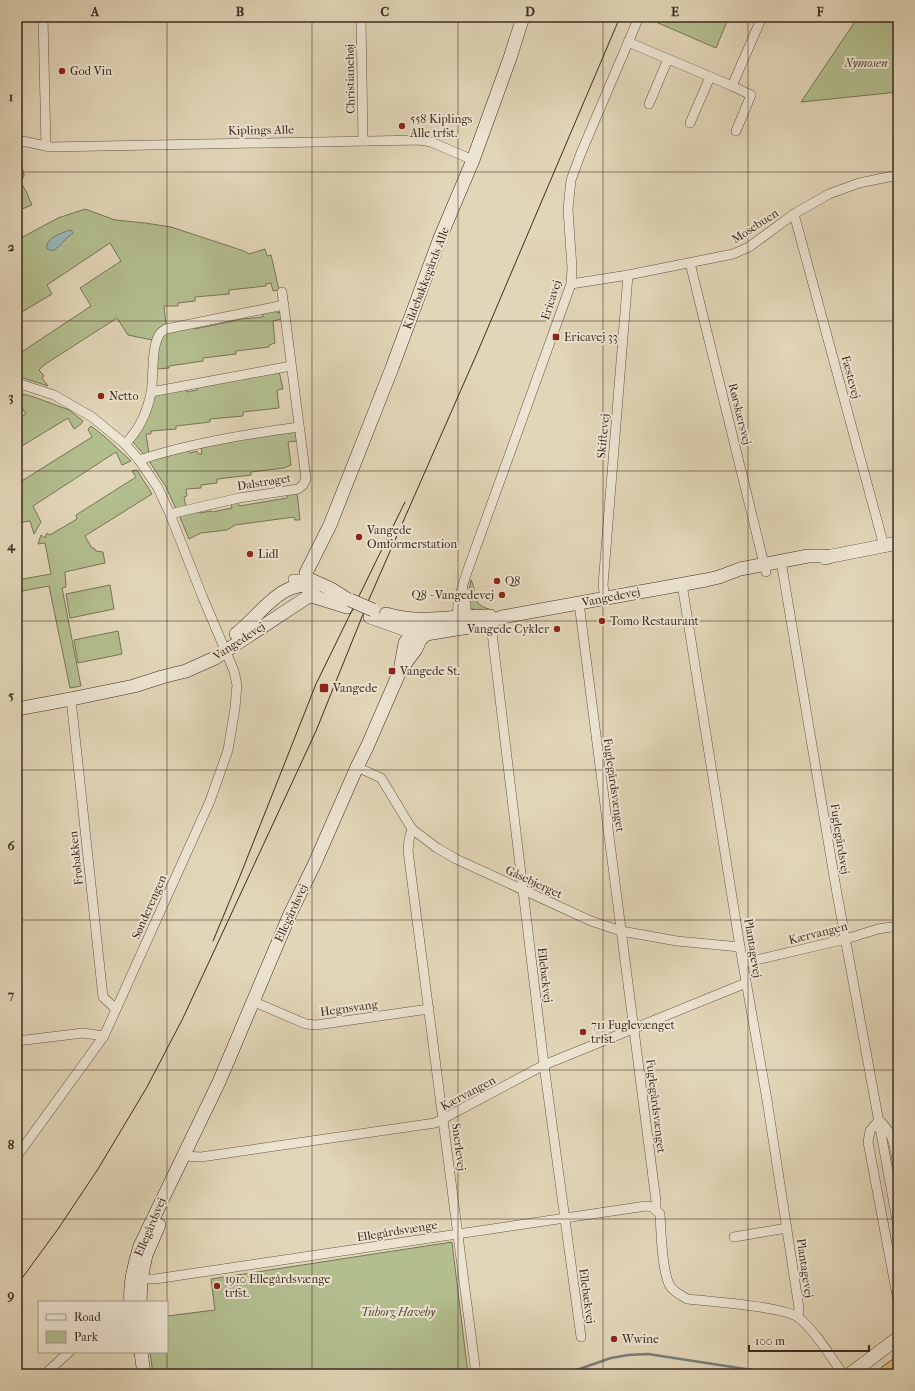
<svg xmlns="http://www.w3.org/2000/svg" width="915" height="1391" font-family="'IM FELL French Canon',serif">
	<style>
		.green { fill: #b3be8f; stroke: #787458 }
		.water { fill: #99b6ba; stroke: #757e7d }
		.lines { fill: none; stroke-linecap: round; stroke-linejoin: round }
		.stream { stroke: #757e7d; stroke-width: 2.5 }
		.street-casing { stroke: #675547; stroke-width: 10 }
		.secondary-casing { stroke: #3e2a21; stroke-width: 14 }
		.highway-casing { stroke: #3e2a21; stroke-width: 18 }
		.street { stroke: #ece4d1; stroke-width: 9 }
		.secondary { stroke: #ece4d1; stroke-width: 13 }
		.highway { stroke: #e1bb7c; stroke-width: 17 }
		.tram { stroke: #3e2a21; stroke-width: 1 }
		.secondary-bridge-casing { stroke: #3e2a21; stroke-width: 14; stroke-linecap: butt }
		.secondary-bridge { stroke: #ece4d1; stroke-width: 13 }
		.grid { fill: none; stroke: #3e2a21; stroke-width: 1; stroke-opacity: 0.55 }
		.poi-dot { fill: #8f2418; stroke: #ece4d1; stroke-width: 1.5 }
		.labels { text-anchor: middle; dominant-baseline: central; stroke-width: 4; stroke-linejoin: round; paint-order: stroke }
		.park-label { font-size: 12px; font-style: italic; fill: #554837; stroke: #ece4d1 }
		.poi-label { font-size: 12px; fill: #3e2a21; stroke: #ece4d1; text-anchor: start }
		.street-label { font-size: 12px; fill: #3e2a21; stroke: #ece4d1 }
		.neatline { fill: none; stroke: #3e2a21; stroke-width: 1.5 }
		.grid-label { font-size: 13px; text-anchor: middle; font-weight: bold; fill: #3e2a21 }
	</style>
	<rect width="100%" height="100%" fill="#e2d6b8"/>
	<filter id="stains"><feTurbulence type="fractalNoise" baseFrequency=".005" numOctaves="4"/><feColorMatrix values="0 0 0 0 .2 0 0 0 0 .09 0 0 0 0 .02 0 0 0 .5 -.17"/></filter>
	<radialGradient id="worn" r=".72"><stop offset=".6" stop-color="#630" stop-opacity="0"/><stop offset="1" stop-color="#630" stop-opacity=".3"/></radialGradient>
	<g class="green">
		<path d="M650 17H729L716 48 649 19Z"/>
		<path d="M858 17H898V92L801 102Z"/>
		<path d="M17 166 22 167 24 175 21 182 25 190 26 191 32 205 17 211Z"/>
		<path d="M85 209 115 220 145 223 171 227 244 251 249 254 265 249 267 256 271 255 279 290 273 291 271 283 266 284V286L229 290V294L195 297V301L178 303V306H164L166 325C158 327 154 333 152 340L128 335 117 318 44 365 39 370 44 376 42 378 48 386 17 376V355L91 306 80 288 121 261 110 243 47 285 52 294 17 315V240L58 218Z"/>
		<path d="M275 311 277 313 281 312 282 319 273 321 275 343 269 345V347L236 351V354L203 358V361L169 366V368L156 369 159 344 163 334 195 326V329L242 319 263 317V313Z"/>
		<path d="M279 371 283 389 277 390 279 408 243 412V416L210 419V422L176 426V429L151 431V434H146L149 454 145 456 133 442C144 429 148 414 153 398L155 395 186 389 187 392 197 390V386Z"/>
		<path d="M23 394 34 397 69 410 83 421 81 424 74 429 68 418 17 449V420L26 414 20 405Z"/>
		<path d="M91 426 104 436 131 461 122 465 116 452 33 506 41 522 34 534 30 521 17 523V484L92 437 88 429Z"/>
		<path d="M295 432 298 441 288 442 291 465 284 468 251 472V475L217 479V483L201 485V488L186 489 187 496 184 497 186 507 176 509 166 487 149 461 189 450 190 453 197 451 198 454H202L201 448 241 439Z"/>
		<path d="M137 470 152 494 85 536 92 548H94L96 551 103 552 105 563 65 572 66 587 62 588 81 686 70 688 49 586 17 592V580L51 574 45 543 38 544 41 535 45 538 47 533 50 535 77 519 76 515 136 477 132 471Z"/>
		<path d="M297 492 300 520H295L294 517 235 525 227 530 201 533 189 539 179 515 199 510 200 513 211 511 212 512 232 508 231 503 238 501 239 506 287 498V493Z"/>
		<path d="M471 580C478 594 471 604 489 609L475 611 469 606 468 595Z"/>
		<path d="M110 585 114 609 70 618 66 594Z"/>
		<path d="M118 631 122 654 78 663 74 640Z"/>
		<path d="M452 1242 468 1374H153L150 1352H167V1316L215 1310 211 1279Z"/>
	</g>
	<path class="water" d="M69 230 72 231 73 233C65 238 61 246 53 251L47 249C45 237 61 234 69 230Z"/>
	<g class="lines">
		<path class="stream" d="M565 1374 611 1358 628 1355 648 1354 752 1370"/>
		<g class="street-casing">
			<g id="street">
				<path d="M43 17 46 146"/>
				<path d="M361 17 363 141"/>
				<path d="M628 42 732 86 762 17"/>
				<path d="M732 86 751 95 736 131"/>
				<path d="M649 104 668 59"/>
				<path d="M690 123 710 77"/>
				<path d="M17 140 51 147 420 140 431 142 473 160"/>
				<path d="M794 214 884 546"/>
				<path d="M690 263 766 572"/>
				<path d="M571 284 628 275 733 254 749 247 794 214 829 194 859 183 898 175"/>
				<path d="M17 383 54 395 92 417 125 444 139 460 158 488 170 514 203 598 234 671 237 685 235 708 228 750 210 801 104 1036 17 1156"/>
				<path d="M151 392 291 366"/>
				<path d="M125 444C140 429 147 413 151 393 154 376 151 349 159 335 160 332 163 331 166 329L284 305"/>
				<path d="M139 460C191 443 246 434 299 427"/>
				<path d="M170 514 239 498 298 489 303 485 306 479 282 292"/>
				<path d="M781 561 836 888 898 1226"/>
				<path d="M293 579 311 580"/>
				<path d="M682 584 740 947 767 1100 799 1308 798 1317"/>
				<path d="M463 589C465 600 468 611 465 622"/>
				<path d="M605 598 603 585 628 275"/>
				<path d="M579 603 656 1201V1210"/>
				<path d="M490 616 544 1065 581 1337"/>
				<path d="M460 622C453 609 463 586 467 572L571 284 572 268 568 209 571 180 581 153 639 17"/>
				<path d="M71 699 103 997 116 1009"/>
				<path d="M357 767 381 778 412 829 437 848 456 859 591 921 621 931 677 941 740 947"/>
				<path d="M412 829 409 840 408 851 476 1374"/>
				<path d="M743 963 846 939 878 929 898 926"/>
				<path d="M252 1001 306 1024 316 1025 429 1009"/>
				<path d="M17 1041 83 1033 104 1036"/>
				<path d="M879 1120 870 1131 868 1142 898 1301"/>
				<path d="M879 1120C895 1135 894 1146 898 1166"/>
				<path d="M183 1156 201 1157 435 1123 544 1065 746 983"/>
				<path d="M734 1237 787 1228"/>
				<path d="M141 1279H155L646 1206 652 1207 660 1214C661 1232 662 1272 670 1286 674 1292 681 1295 687 1299 708 1301 787 1307 799 1318 816 1332 830 1356 843 1374"/>
				<path d="M45 1374 69 1352"/>
			</g>
		</g>
		<g class="secondary-casing">
			<g id="secondary">
				<path d="M825 558 832 556 898 543"/>
				<path d="M311 580 331 589 347 599"/>
				<path d="M312 596 306 585V573L330 525 392 368 440 238 473 160 510 58 523 17"/>
				<path d="M386 614C421 625 455 615 490 616"/>
				<path d="M370 617 404 629 426 634 481 625 502 617 706 580 719 577 740 569 808 556H832"/>
				<path d="M236 634C259 617 282 577 315 587"/>
				<path d="M402 668 416 649 420 640 426 634"/>
				<path d="M17 709 71 699 134 686 162 677 186 671 215 658 306 598 312 596 347 607"/>
				<path d="M131 1302C129 1283 135 1264 140 1246L219 1082 290 914 314 865 357 767 367 747 400 671 405 643 412 632 416 629 453 618"/>
				<path d="M140 1302 141 1279 146 1255 159 1225"/>
				<path d="M141 1352 144 1374"/>
				<path d="M850 1374 898 1338"/>
			</g>
		</g>
		<g class="highway-casing">
			<path id="highway" d="M887 1374 898 1366"/>
		</g>
		<use href="#street" class="street"/>
		<use href="#secondary" class="secondary"/>
		<use href="#highway" class="highway"/>
		<g class="tram">
			<path d="M213 941 240 876 316 684 405 502"/>
			<path d="M17 1285 58 1229 98 1169 147 1087 183 1018 316 731 370 597 478 351 620 17"/>
		</g>
		<g class="secondary-bridge-casing">
			<path id="secondary-bridge" d="M350 600 373 610"/>
		</g>
		<use href="#secondary-bridge" class="secondary-bridge"/>
	</g>
	<path class="grid" d="M167 17V1374M312 17V1374M458 17V1374M603 17V1374M748 17V1374M17 172H898M17 321H898M17 471H898M17 621H898M17 770H898M17 920H898M17 1070H898M17 1219H898"/>
	<g class="poi-dot">
		<circle cx="62" cy="71" r="4"/>
		<circle cx="402" cy="126" r="4"/>
		<rect x="552" y="333" width="8" height="8" rx="2"/>
		<circle cx="101" cy="396" r="4"/>
		<circle cx="359" cy="537" r="4"/>
		<circle cx="250" cy="554" r="4"/>
		<circle cx="497" cy="581" r="4"/>
		<circle cx="502" cy="595" r="4"/>
		<circle cx="602" cy="621" r="4"/>
		<circle cx="557" cy="629" r="4"/>
		<rect x="388" y="667" width="8" height="8" rx="2"/>
		<rect x="319" y="683" width="10" height="10" rx="2"/>
		<circle cx="583" cy="1032" r="4"/>
		<circle cx="217" cy="1286" r="4"/>
		<circle cx="614" cy="1339" r="4"/>
	</g>
	<g class="labels">
		<g class="park-label">
			<text x="866" y="63">Nymosen</text>
			<text x="398" y="1312">Tuborg Haveby</text>
		</g>
		<g class="poi-label">
			<text x="70" y="71">God Vin</text>
			<text x="410" y="119">558 Kiplings<tspan x="410" dy="14">Alle trfst.</tspan></text>
			<text x="564" y="337">Ericavej 33</text>
			<text x="109" y="396">Netto</text>
			<text x="367" y="530">Vangede<tspan x="367" dy="14">Omformerstation</tspan></text>
			<text x="258" y="554">Lidl</text>
			<text x="505" y="581">Q8</text>
			<text x="494" y="595" text-anchor="end">Q8 - Vangedevej</text>
			<text x="610" y="621">Tomo Restaurant</text>
			<text x="549" y="629" text-anchor="end">Vangede Cykler</text>
			<text x="400" y="671">Vangede St.</text>
			<text x="333" y="688">Vangede</text>
			<text x="591" y="1025">711 Fuglevænget<tspan x="591" dy="14">trfst.</tspan></text>
			<text x="225" y="1279">1910 Ellegårdsvænge<tspan x="225" dy="14">trfst.</tspan></text>
			<text x="622" y="1339">Wwine</text>
		</g>
		<g class="street-label">
			<text transform="translate(350 79) rotate(-91)">Christianehøj</text>
			<text transform="translate(261 130) rotate(-1)">Kiplings Alle</text>
			<text transform="translate(755 226) rotate(-33)">Mosebuen</text>
			<text transform="translate(426 278) rotate(-69)">Kildebakkegårds Alle</text>
			<text transform="translate(551 300) rotate(-72)">Ericavej</text>
			<text transform="translate(851 377) rotate(75)">Fæstevej</text>
			<text transform="translate(740 414) rotate(76)">Rørskærsvej</text>
			<text transform="translate(603 436) rotate(-85)">Skiftevej</text>
			<text transform="translate(264 482) rotate(-9)">Dalstrøget</text>
			<text transform="translate(611 597) rotate(-11)">Vangedevej</text>
			<text transform="translate(239 641) rotate(-33)">Vangedevej</text>
			<text transform="translate(614 785) rotate(82)">Fuglegårdsvænget</text>
			<text transform="translate(840 839) rotate(81)">Fuglegårdsvej</text>
			<text transform="translate(76 858) rotate(-96)">Frøbakken</text>
			<text transform="translate(534 882) rotate(25)">Gåsebjerget</text>
			<text transform="translate(149 907) rotate(-66)">Sønderengen</text>
			<text transform="translate(291 913) rotate(-65)">Ellegårdsvej</text>
			<text transform="translate(818 933) rotate(-14)">Kærvangen</text>
			<text transform="translate(753 948) rotate(81)">Plantagevej</text>
			<text transform="translate(545 975) rotate(83)">Ellebækvej</text>
			<text transform="translate(349 1008) rotate(-8)">Hegnsvang</text>
			<text transform="translate(468 1093) rotate(-28)">Kærvangen</text>
			<text transform="translate(656 1106) rotate(83)">Fuglegårdsvænget</text>
			<text transform="translate(459 1147) rotate(83)">Snerlevej</text>
			<text transform="translate(150 1227) rotate(-67)">Ellegårdsvej</text>
			<text transform="translate(397 1231) rotate(-9)">Ellegårdsvænge</text>
			<text transform="translate(805 1268) rotate(82)">Plantagevej</text>
			<text transform="translate(587 1296) rotate(82)">Ellebækvej</text>
		</g>
	</g>
	<rect width="915" height="1391" fill="none" stroke="#e2d6b8" stroke-width="44"/>
	<rect x="38" y="1301" width="130" height="52" fill="#ece4d1" stroke="#a69a8b"/>
	<rect x="46" y="1314" width="20" height="6" fill="#ece4d1" stroke="#a69a8b"/>
	<text x="74" y="1321" font-size="12" fill="#3e2a21">Road</text>
	<rect x="46" y="1331" width="20" height="12" fill="#b3be8f" stroke="#a69a8b"/>
	<text x="74" y="1341" font-size="12" fill="#3e2a21">Park</text>
	<path d="M749 1345v6h120v-6" fill="none" stroke="#3e2a21" stroke-width="2"/>
	<text x="755" y="1345" font-size="12" fill="#3e2a21" stroke="#ece4d1" stroke-width="3" paint-order="stroke">100 m</text>
	<rect x="22" y="22" width="871" height="1347" class="neatline"/>
	<g class="grid-label">
		<text x="95" y="16">A</text>
		<text x="240" y="16">B</text>
		<text x="385" y="16">C</text>
		<text x="530" y="16">D</text>
		<text x="675" y="16">E</text>
		<text x="820" y="16">F</text>
		<text x="11" y="101">1</text>
		<text x="11" y="251">2</text>
		<text x="11" y="401">3</text>
		<text x="11" y="550">4</text>
		<text x="11" y="700">5</text>
		<text x="11" y="850">6</text>
		<text x="11" y="999">7</text>
		<text x="11" y="1149">8</text>
		<text x="11" y="1299">9</text>
	</g>
	<rect width="100%" height="100%" filter="url(#stains)"/>
	<rect width="100%" height="100%" fill="url(#worn)"/>
</svg>
